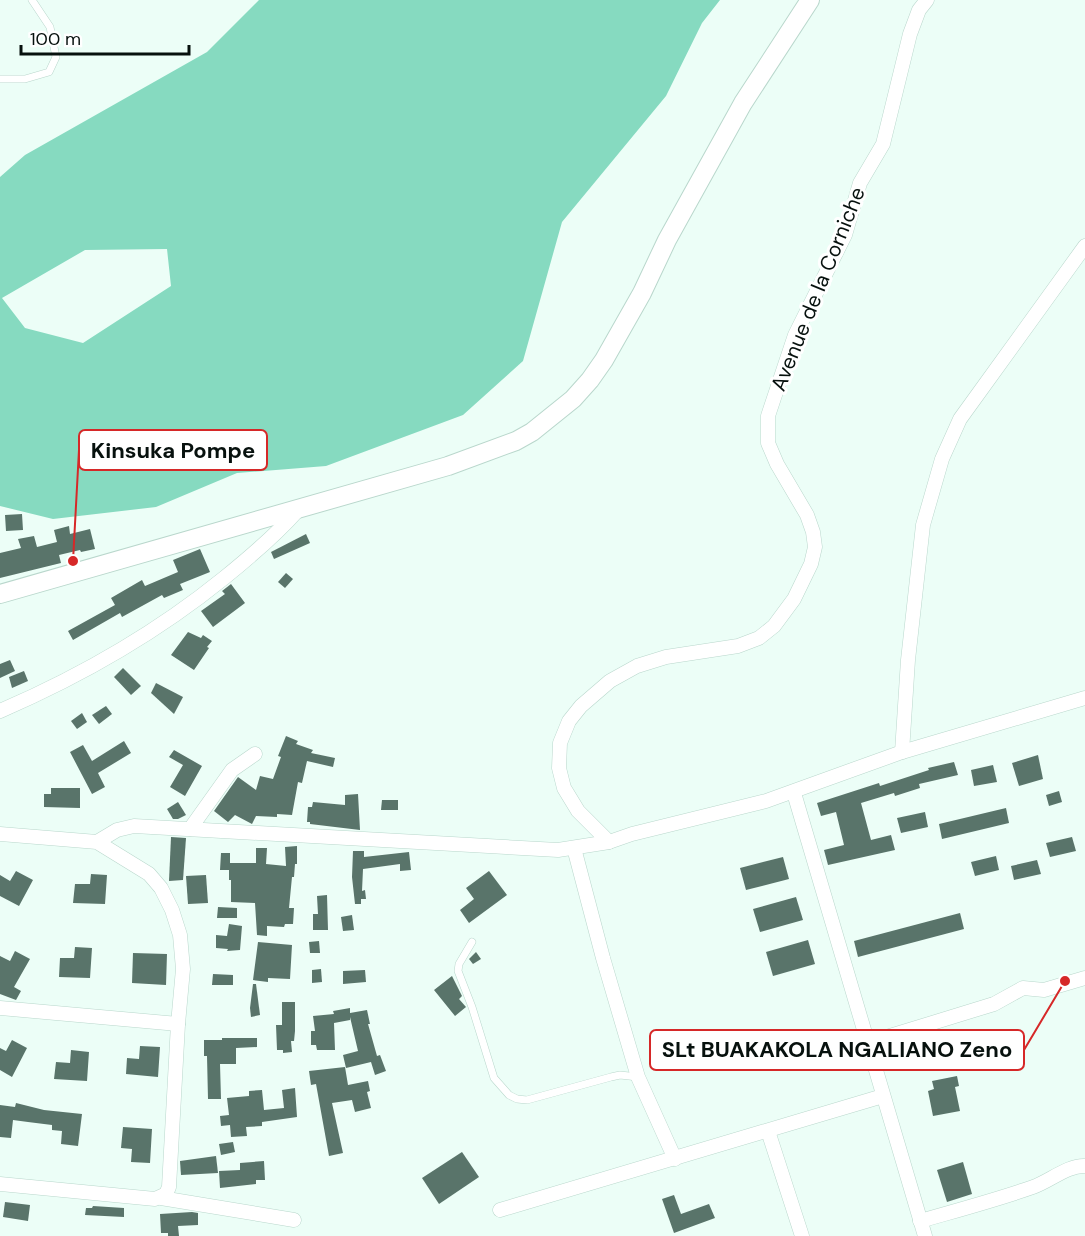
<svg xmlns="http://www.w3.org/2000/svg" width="1085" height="1236" font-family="'DM Sans',sans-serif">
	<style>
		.water { fill: #86dac0; fill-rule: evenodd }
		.building { fill: #59746a }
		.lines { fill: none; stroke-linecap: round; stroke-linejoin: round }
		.service-casing { stroke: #b9d7cc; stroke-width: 8 }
		.minor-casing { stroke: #b9d7cc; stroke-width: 15 }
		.secondary-casing { stroke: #b9d7cc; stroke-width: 20 }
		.service { stroke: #fff; stroke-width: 7 }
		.minor { stroke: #fff; stroke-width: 14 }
		.secondary { stroke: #fff; stroke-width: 18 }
		.labels { text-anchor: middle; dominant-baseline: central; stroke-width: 6; stroke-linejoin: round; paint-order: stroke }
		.street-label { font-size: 21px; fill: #07110e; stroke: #fff }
		.leader { fill: none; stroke: #d62828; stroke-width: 2 }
		.callout-dot { fill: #d62828; stroke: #fff; stroke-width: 2 }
		.callout { fill: #fff; stroke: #d62828; stroke-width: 2 }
		.callout-label { font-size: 22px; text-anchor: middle; font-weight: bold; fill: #07110e }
	</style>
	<rect width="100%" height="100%" fill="#ecfef7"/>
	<path class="water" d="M259 0H720L702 23 666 96 562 222 523 361 463 415 326 466 237 473 156 507 53 519 0 506V177L25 155 207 52ZM167 249 171 286 83 343 25 328 2 298 85 250Z"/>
	<g class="building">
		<path d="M22 514 23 530 6 531 5 515Z"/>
		<path d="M69 526 70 534 90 529 95 549 81 552 80 550 59 555 61 563 0 578V553L21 548 18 539 34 536 37 547 57 542 54 530Z"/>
		<path d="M306 534 310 543 274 559 271 552Z"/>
		<path d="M200 549 210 572 180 584 183 590 164 598 162 595 122 617 120 613 73 640 68 631 115 605 111 598 142 580 145 586 178 572 173 560Z"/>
		<path d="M286 573 293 579 285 588 278 582Z"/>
		<path d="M231 584 245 603 213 627 201 611 225 594 222 591Z"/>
		<path d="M188 632 201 638 203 635 212 641 207 647 209 648 194 670 171 655Z"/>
		<path d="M10 660 15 671 0 678V664Z"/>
		<path d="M123 668 141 686 131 695 114 677Z"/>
		<path d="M24 671 28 681 12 688 9 677Z"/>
		<path d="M156 683 183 697 174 714 151 693Z"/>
		<path d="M106 706 112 714 99 724 92 715Z"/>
		<path d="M82 713 87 722 77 729 71 721Z"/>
		<path d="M286 736 298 741 296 744 313 750 311 753 335 758 333 767 307 761 302 783 298 782 292 815 277 814V817L256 816 252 824 235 815 228 822 214 811 238 777 256 790 260 776 273 779 281 757 278 756Z"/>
		<path d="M124 741 131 753 98 773 105 787 92 794 70 752 83 745 92 761Z"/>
		<path d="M174 750 202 766 185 796 170 787 183 765 169 757Z"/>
		<path d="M1038 755 1043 779 1019 786 1012 763Z"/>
		<path d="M954 762 958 775 919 784 920 788 895 796 894 793 861 803 871 840 891 835 895 850 828 865 824 850 844 845 836 812 821 816 817 803 879 783 880 786 929 770 928 768Z"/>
		<path d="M993 765 997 782 974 786 971 770Z"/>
		<path d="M51 788H80V808L44 807V794H51Z"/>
		<path d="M1059 791 1062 802 1049 806 1046 795Z"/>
		<path d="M358 794 360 830 310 824V822H307L308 807H312L313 802 345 805V795Z"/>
		<path d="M382 800H398V810H381Z"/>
		<path d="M178 802 186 815 178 819H173L167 809Z"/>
		<path d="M1006 808 1009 823 942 839 939 824Z"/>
		<path d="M925 812 928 827 901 833 897 818Z"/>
		<path d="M171 837 186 838 183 880 169 881Z"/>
		<path d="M1072 837 1076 851 1050 857 1046 843Z"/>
		<path d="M297 846V864H295L294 877H292L289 908H294L293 924H285L284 927 267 926V936L257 935 255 903 231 902V880H229V870H220L221 853H230V863H256V848H267L266 864 286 866 285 847Z"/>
		<path d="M353 851H364V857L409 852 411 870 400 871V864L363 869 362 891 365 890 366 899H361V904H355L352 877Z"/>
		<path d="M996 856 999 870 975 876 971 862Z"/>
		<path d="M783 857 789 879 746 890 740 868Z"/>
		<path d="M1037 860 1041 874 1014 880 1011 866Z"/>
		<path d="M16 871 33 880 19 906 0 896V875L10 881Z"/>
		<path d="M489 871 507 895 469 923 460 910 474 899 466 888Z"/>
		<path d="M91 874 107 875 105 904 73 903 75 884H90Z"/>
		<path d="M206 875 208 903 188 904 186 876Z"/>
		<path d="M327 895 328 930H313V914H318L317 896Z"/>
		<path d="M796 897 803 920 760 932 753 909Z"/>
		<path d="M218 907 237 908V918H217Z"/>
		<path d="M960 913 964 929 858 957 854 941Z"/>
		<path d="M352 915 354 930 343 931 341 917Z"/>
		<path d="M229 924 242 926 240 950 227 951 228 949 216 948V935L227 936Z"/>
		<path d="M808 940 815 964 773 976 766 952Z"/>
		<path d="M319 941 320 953H310L309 942Z"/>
		<path d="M258 942 292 945 290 979 268 978V982L253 980Z"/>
		<path d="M75 947 92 948 90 978 59 977 60 958H74Z"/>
		<path d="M15 951 30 959 14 987 21 991 16 1000 0 994V956L10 961Z"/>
		<path d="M476 952 481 959 473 964 469 959Z"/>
		<path d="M133 953 167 954 166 985 132 983Z"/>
		<path d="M321 969 322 982 312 983V970Z"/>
		<path d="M365 970 366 982 343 984V971Z"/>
		<path d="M213 974 233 975V985H212Z"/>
		<path d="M452 976 462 996 459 999 466 1007 455 1016 434 990Z"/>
		<path d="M253 984H256L260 1015 251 1017 250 1008Z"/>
		<path d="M282 1002H295V1031L294 1041H291L292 1052 283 1053V1050H277L276 1025H282Z"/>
		<path d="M350 1008V1013L367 1010 370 1024H368L377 1056 380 1055 386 1071 375 1075 371 1062 346 1068 343 1055 358 1051 350 1017V1020L334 1023 335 1050H317L316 1045H311V1031H315L313 1016 334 1014 333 1011Z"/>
		<path d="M222 1038H257V1047L236 1048V1064H220L221 1099H208L207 1056H204V1040H222Z"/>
		<path d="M12 1040 27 1048 12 1077 0 1070V1048L6 1051Z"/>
		<path d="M140 1046 160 1047 158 1077 126 1074 127 1058 139 1059Z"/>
		<path d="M71 1050 89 1052 87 1081 54 1079 56 1062 70 1063Z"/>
		<path d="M345 1067 348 1085 368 1081 370 1091 367 1092 371 1108 355 1112 352 1100 332 1103 343 1153 329 1156 316 1084 311 1085 309 1071Z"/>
		<path d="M957 1076 959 1086 955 1087 960 1111 933 1116 928 1091 934 1089 932 1081Z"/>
		<path d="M295 1088 297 1117 262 1122V1126L246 1127 247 1136 231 1137 230 1125 221 1126 220 1116 229 1115 227 1098 249 1096V1091L262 1090 264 1110 284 1108 282 1090Z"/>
		<path d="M16 1103 44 1110 82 1114 78 1146 61 1144 62 1131 52 1130V1125L28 1122 13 1120 11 1138 0 1137V1105L15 1107Z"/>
		<path d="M123 1127 152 1129 150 1163 131 1162 132 1149 121 1148Z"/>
		<path d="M233 1142 235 1152 221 1155 219 1144Z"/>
		<path d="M462 1152 479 1177 439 1204 422 1178Z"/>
		<path d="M216 1156 218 1173 181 1175 180 1161Z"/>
		<path d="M264 1161 265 1180H256V1184L220 1188 219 1171 240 1170V1163Z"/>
		<path d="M963 1162 972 1194 947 1202 937 1170Z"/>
		<path d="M674 1195 681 1214 709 1204 715 1218 674 1233 662 1199Z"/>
		<path d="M5 1202 30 1205 28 1221 3 1217Z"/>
		<path d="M93 1206 124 1208V1217L85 1215 86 1208H92Z"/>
		<path d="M192 1212 198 1213V1225L178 1226 179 1236H168V1233H161L160 1214Z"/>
	</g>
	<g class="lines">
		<g class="service-casing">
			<g id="service">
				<path d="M0 79H25L49 72 56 57 50 27 32 0"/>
				<path d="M472 942 459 964 458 971 472 1007 494 1078 509 1095 517 1099 527 1100 611 1077 620 1075 638 1077"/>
			</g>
		</g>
		<g class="minor-casing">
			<g id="minor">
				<path d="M0 711C81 676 155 634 224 578 250 557 275 536 298 510"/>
				<path d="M902 752 908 660 923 525 942 459 960 419 1085 246"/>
				<path d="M794 793 925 1236"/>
				<path d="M190 829 232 770 255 754"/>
				<path d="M0 834 97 842 149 874 161 888 172 910 180 935 183 969 178 1024 169 1187 166 1194 155 1199 0 1184"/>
				<path d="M97 842 117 830 134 826 558 850 609 842 632 834 766 801 902 752 1085 698"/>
				<path d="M609 842 578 811 564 788 559 768 560 743 569 721 581 706 610 681 637 666 666 657 738 646 759 638 774 626 794 599 811 564 815 547 813 532 807 515 777 464 768 443V416L795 335 845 235 860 183 883 144 910 34 919 10 927 0"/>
				<path d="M574 848 603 958 638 1077 675 1159"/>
				<path d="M0 1008 178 1024"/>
				<path d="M867 1043 994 1004 1023 988 1044 990 1085 978"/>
				<path d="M768 1131 802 1236"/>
				<path d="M161 1198 294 1220"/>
				<path d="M500 1210 883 1096"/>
				<path d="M920 1221C958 1210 996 1200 1033 1187 1050 1181 1068 1165 1085 1166"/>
			</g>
		</g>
		<g class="secondary-casing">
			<path id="secondary" d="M0 594 448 466 516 441 532 432 573 399 590 380 604 360 642 293 667 240 743 103 810 0"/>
		</g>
		<use href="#service" class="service"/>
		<use href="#minor" class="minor"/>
		<use href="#secondary" class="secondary"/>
	</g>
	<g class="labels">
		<g class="street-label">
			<text transform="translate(818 289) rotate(-68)">Avenue de la Corniche</text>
		</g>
	</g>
	<path class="leader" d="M73 561L79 450M1065 981L1024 1050"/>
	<g class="callout-dot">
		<circle cx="73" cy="561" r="6"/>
		<circle cx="1065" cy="981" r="6"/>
	</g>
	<g class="callout">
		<rect x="79" y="430" width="188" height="40" rx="6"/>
		<rect x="650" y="1030" width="374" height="40" rx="6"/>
	</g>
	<g class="callout-label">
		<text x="173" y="458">Kinsuka Pompe</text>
		<text x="837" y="1057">SLt BUAKAKOLA NGALIANO Zeno</text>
	</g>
	<path d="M21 45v9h168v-9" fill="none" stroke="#07110e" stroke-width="3"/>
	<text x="30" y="45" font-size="18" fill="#07110e" stroke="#ffffff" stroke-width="4.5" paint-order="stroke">100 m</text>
</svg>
